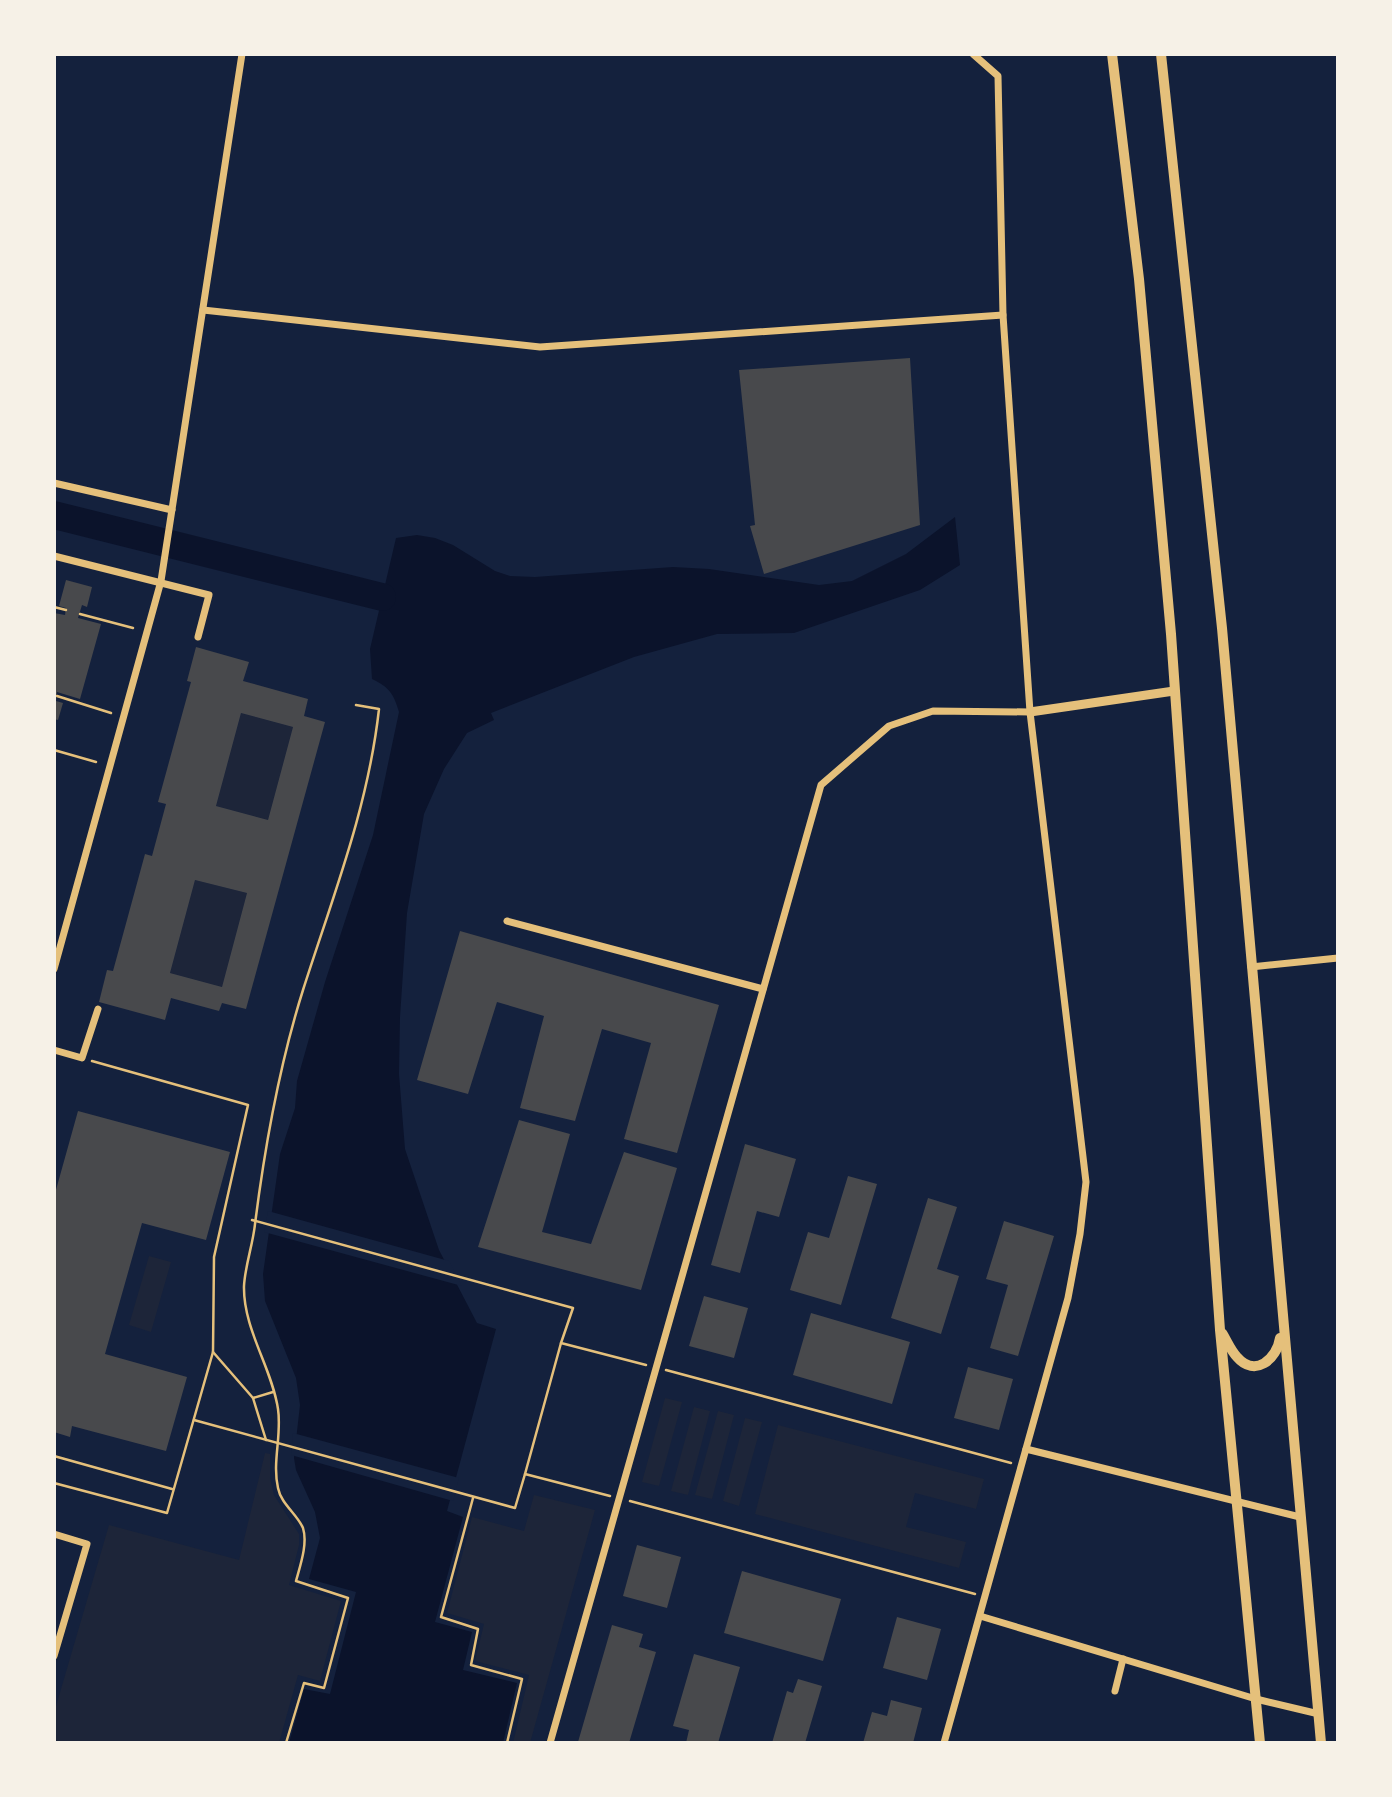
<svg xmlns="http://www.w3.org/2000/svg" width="1392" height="1797" font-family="Lato,sans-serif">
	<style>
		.green { fill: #1d2539 }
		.water { fill: #0b132b }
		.pier { fill: #14213d }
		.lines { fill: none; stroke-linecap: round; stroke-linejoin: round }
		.river { stroke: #0b132b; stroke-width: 28 }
		.building { fill: #48494c; fill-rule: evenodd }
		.path { stroke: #e5c07b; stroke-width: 2.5 }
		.minor { stroke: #e5c07b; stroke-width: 7 }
		.tertiary { stroke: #e5c07b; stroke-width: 9 }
		.secondary { stroke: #e5c07b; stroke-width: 10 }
	</style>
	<rect width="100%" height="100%" fill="#14213d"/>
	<g class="green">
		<path d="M241 713 293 727 268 820 216 806Z"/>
		<path d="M195 880 247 893 222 987 170 973Z"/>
		<path d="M149 1256 171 1262 151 1332 129 1325Z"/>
		<path d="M665 1398 682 1402 659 1486 642 1482Z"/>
		<path d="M694 1407 710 1411 688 1495 671 1491Z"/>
		<path d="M718 1411 734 1415 712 1499 695 1495Z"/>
		<path d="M745 1418 762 1422 739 1506 723 1501Z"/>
		<path d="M778 1425 984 1479 976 1509 915 1493 906 1527 966 1542 959 1568 755 1514Z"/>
		<path d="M265 1453 270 1454V1478L274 1495 299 1534V1545L289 1585 341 1601 320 1681 298 1675 279 1743H54V1713L109 1525 239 1560Z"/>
		<path d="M534 1495 595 1510 530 1743H513L529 1675 475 1661 484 1624 447 1613 472 1517 524 1531Z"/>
	</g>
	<path class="water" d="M955 517 960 565 920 590 794 633 717 634 634 657 491 713 494 720 467 733 444 769 424 814 407 913 400 1017 399 1074 405 1149 439 1250 477 1323 496 1329 447 1511 463 1517 435 1622 472 1632 463 1670 517 1683 503 1743H289L304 1689 330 1694 356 1592 309 1579 320 1538 315 1512 296 1470 294 1458 300 1405 296 1378 265 1301 263 1274 280 1154 295 1108 297 1081 325 982 373 835 399 712C394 694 389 687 372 679L370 649 396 538 417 535 435 538 453 545 495 571 510 576 535 577 673 567 709 569 819 585 852 581 906 554Z"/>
	<g class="pier">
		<path d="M268 1211 449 1261 462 1286 264 1232Z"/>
		<path d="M293 1433 459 1478 453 1501 291 1455Z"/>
	</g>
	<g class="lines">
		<path class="river" d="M54 515 382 597"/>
	</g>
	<g class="building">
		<path d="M910 358 920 525 764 574 750 526 755 525 739 370Z"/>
		<path d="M66 580 92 587 87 607 82 605 78 618 101 624 80 699 57 692 56 701 63 703 58 720 54 719V613L65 615 66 608 59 606Z"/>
		<path d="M196 647 249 662 243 681 308 699 304 716 325 722 246 1009 222 1003 219 1011 171 998 165 1020 99 1002 107 970 113 971 145 854 152 856 166 804 158 802 191 682 187 681ZM241 713 293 727 268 820 216 806ZM195 880 247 893 222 987 170 973Z"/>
		<path d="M460 931 719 1005 677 1153 624 1139 651 1043 602 1029 575 1121 520 1108 544 1016 497 1002 468 1094 417 1080Z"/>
		<path d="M78 1111 230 1152 206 1240 142 1223 105 1354 187 1377 166 1451 72 1426 70 1437 54 1432V1197Z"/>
		<path d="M519 1120 570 1134 542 1232 591 1244 624 1152 677 1168 641 1290 478 1247Z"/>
		<path d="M745 1144 796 1159 779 1217 757 1211 740 1273 711 1265Z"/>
		<path d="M848 1176 877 1184 841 1305 790 1290 808 1232 829 1238Z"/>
		<path d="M928 1198 957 1207 937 1269 959 1276 941 1334 891 1318Z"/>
		<path d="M1004 1221 1054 1236 1018 1356 990 1348 1008 1285 986 1279Z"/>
		<path d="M704 1296 748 1308 734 1358 689 1346Z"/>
		<path d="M811 1313 910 1342 892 1404 793 1375Z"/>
		<path d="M968 1367 1013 1379 999 1430 954 1418Z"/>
		<path d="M637 1545 681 1557 667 1608 623 1596Z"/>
		<path d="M742 1571 841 1599 823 1661 724 1633Z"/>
		<path d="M897 1617 941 1629 927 1680 883 1668Z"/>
		<path d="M612 1625 643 1634 639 1647 656 1652 629 1743H580L578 1742Z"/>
		<path d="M694 1654 740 1667 718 1743H686L689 1730 673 1726Z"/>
		<path d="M798 1679 822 1686 805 1743H772L787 1691 793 1693Z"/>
		<path d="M891 1700 922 1708 913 1743H863L872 1712 887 1716Z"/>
	</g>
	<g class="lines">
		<g class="path">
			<path d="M54 607 66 610"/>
			<path d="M80 614 133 628"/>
			<path d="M57 696 111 713"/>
			<path d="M54 750 96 762"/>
			<path d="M252 1220 573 1308 561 1343 646 1365"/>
			<path d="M213 1352 253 1398 266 1440"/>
			<path d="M666 1370 1011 1463"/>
			<path d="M253 1398 273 1392"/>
			<path d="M194 1420 515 1508 525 1474 610 1496"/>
			<path d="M54 1456 172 1489"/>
			<path d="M525 1474 561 1343"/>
			<path d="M54 1483 167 1513 213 1352 214 1257 248 1105 92 1061"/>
			<path d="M473 1498 441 1617 478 1629 471 1665 522 1679 507 1743"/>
			<path d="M630 1501 975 1594"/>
			<path d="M286 1743 304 1683 324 1688 348 1598 296 1581C300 1566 308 1544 303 1528 297 1514 281 1504 278 1488 272 1462 282 1435 278 1409 272 1368 243 1329 244 1286 245 1266 253 1244 255 1224 265 1145 279 1066 303 990 333 896 368 808 379 709L356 705"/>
		</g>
		<g class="minor">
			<path d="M973 54 998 76 1003 315"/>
			<path d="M203 310 540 347 1003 315 1030 712 1086 1182 1080 1234 1068 1298 944 1743"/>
			<path d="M54 483 172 510"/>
			<path d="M54 556 209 595 198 637"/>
			<path d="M507 921 763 989"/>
			<path d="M1251 967 1338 958"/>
			<path d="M54 969 161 581 242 54"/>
			<path d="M54 1050 82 1058 98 1009"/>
			<path d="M1026 1449 1300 1517"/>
			<path d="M54 1534 87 1544 54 1656"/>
			<path d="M980 1616 1256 1699 1319 1714"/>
			<path d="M1115 1691 1123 1659"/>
			<path d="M550 1743 821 785 889 726 933 711 1030 712"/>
		</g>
		<path class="tertiary" d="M1030 712 1174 691"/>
		<g class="secondary">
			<path d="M1112 54 1139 279 1171 634 1220 1330 1260 1743"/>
			<path d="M1161 54 1222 628 1321 1743"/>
			<path d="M1222 1333C1227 1341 1231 1351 1237 1357 1255 1378 1277 1359 1280 1338"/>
		</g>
	</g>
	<rect width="1392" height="1797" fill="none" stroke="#f6f1e7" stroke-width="112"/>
</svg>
